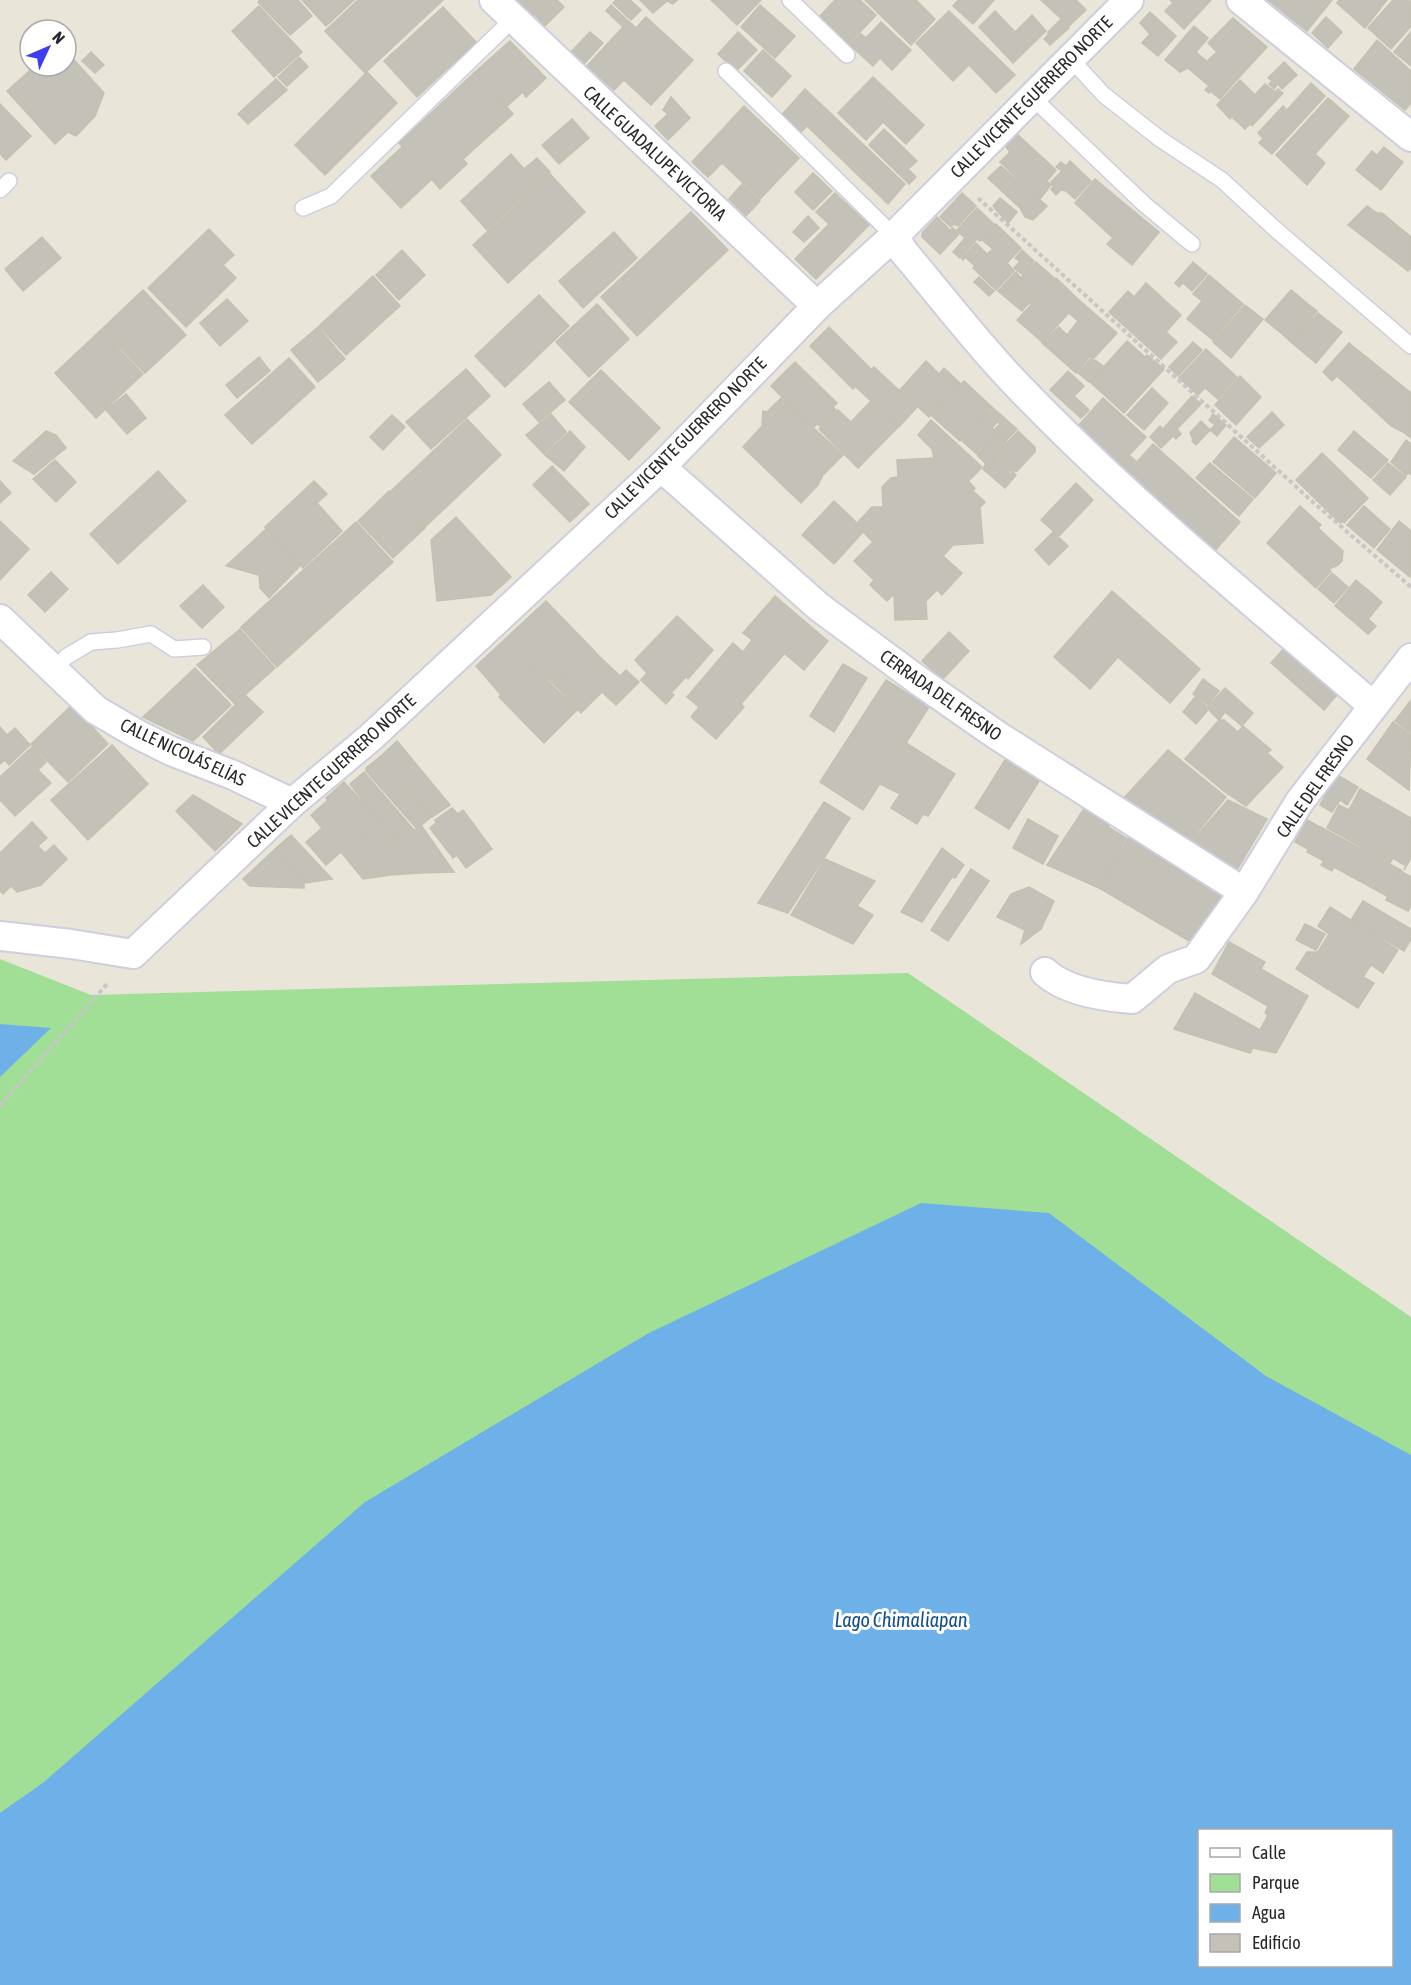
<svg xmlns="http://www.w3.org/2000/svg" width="1411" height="1985" font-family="'Asap Condensed',sans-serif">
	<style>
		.green { fill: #a1de96; fill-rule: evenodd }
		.water { fill: #6eb1e8; fill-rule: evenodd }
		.building { fill: #c4c1b8; stroke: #c4c1b2; stroke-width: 1.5 }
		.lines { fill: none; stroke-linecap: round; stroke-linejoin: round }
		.lane-casing { stroke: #cecedf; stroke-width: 18 }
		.street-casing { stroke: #cecedf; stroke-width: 32 }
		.path { stroke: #c7c7c7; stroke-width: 4; stroke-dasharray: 4.5 3; stroke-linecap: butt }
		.lane { stroke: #fff; stroke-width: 15 }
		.street { stroke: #fff; stroke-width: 28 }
		.labels { text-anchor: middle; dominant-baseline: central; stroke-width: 6; stroke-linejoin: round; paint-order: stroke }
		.street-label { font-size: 18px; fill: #272727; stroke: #fff }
		.water-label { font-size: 20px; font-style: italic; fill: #134d8f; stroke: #fff }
	</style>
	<rect width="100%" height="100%" fill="#e9e5d8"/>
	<path class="green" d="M0 959 91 995 908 973 1411 1317V1985H0ZM1200 1830H1392V1966H1200Z"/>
	<g class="water">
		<path d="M0 1024 51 1028 0 1077Z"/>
		<path d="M921 1203 1049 1213 1266 1376 1411 1455V1985H0V1813L44 1782 365 1502 647 1334ZM1200 1830H1392V1966H1200Z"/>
	</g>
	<g class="building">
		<path d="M260 0H298L312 16 290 35 258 2Z"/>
		<path d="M302 0H354L326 26Z"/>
		<path d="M358 0H443L365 73 325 31Z"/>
		<path d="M510 0H550L533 17H528Z"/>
		<path d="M552 0H557L564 7 545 26 536 16Z"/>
		<path d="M616 0H630L641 10 631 20 613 3Z"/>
		<path d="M640 0H677L673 4 667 1 653 13Z"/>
		<path d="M711 0H761L737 25Z"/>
		<path d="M835 0H860L876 15 849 44 820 16Z"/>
		<path d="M865 0H916L935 19 911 45Z"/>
		<path d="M958 0H994L973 24 953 6Z"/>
		<path d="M1041 0H1076L1086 10 1069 26Z"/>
		<path d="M1170 0H1211L1184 29 1165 11 1173 3Z"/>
		<path d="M1268 0H1332L1307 31Z"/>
		<path d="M1339 0H1387L1365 28 1337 3Z"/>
		<path d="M1393 0 1411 1V26L1391 49 1368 28Z"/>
		<path d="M611 5 636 28 646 17 693 60 651 105 624 80 614 90 587 66 623 27 606 11Z"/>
		<path d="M760 5 795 36 775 58 741 27Z"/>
		<path d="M259 6 302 52 274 77 232 31Z"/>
		<path d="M443 7 476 42 417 97 384 61Z"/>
		<path d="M949 11 1015 75 996 93 969 65 953 81 916 43Z"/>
		<path d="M995 11 1015 32 1032 15 1046 31 1013 63 979 27Z"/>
		<path d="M1150 12 1176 36 1158 56 1142 43 1150 34 1140 23Z"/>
		<path d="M1326 17 1342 32 1328 48 1312 33Z"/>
		<path d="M1233 18 1267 47 1233 84 1208 60 1217 52 1208 43Z"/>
		<path d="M1061 19 1069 28 1050 45 1044 39 1048 35V32Z"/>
		<path d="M881 22 911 50 892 70 880 58 873 66 850 45 861 34 866 38Z"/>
		<path d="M1194 26 1208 38 1196 52 1233 84 1220 99 1210 91 1209 93 1205 90 1209 86 1188 68 1180 72 1165 60Z"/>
		<path d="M590 32 603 43 584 64 571 52Z"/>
		<path d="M738 32 757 50 736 71 718 54Z"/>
		<path d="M1411 32V66L1394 52Z"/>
		<path d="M1377 40 1411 71V103L1405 110 1354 69Z"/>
		<path d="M510 41 546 78 526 97 523 92 506 107 475 72Z"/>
		<path d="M763 50 791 76 772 97 744 71Z"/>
		<path d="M66 51 104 93 95 116 76 136 68 132 55 144 7 91 35 66H66Z"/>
		<path d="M91 52 104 65 95 73 82 61Z"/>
		<path d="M299 57 308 67 287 86 278 77Z"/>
		<path d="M1284 62 1297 75 1282 89 1278 84 1274 89 1269 84 1272 81 1268 78Z"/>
		<path d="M367 72 397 103 325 175 295 145Z"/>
		<path d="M475 72 513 114 463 159 467 164 440 189 399 143Z"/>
		<path d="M873 77 924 125 906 144 883 122 866 140 838 113Z"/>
		<path d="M276 79 287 90 248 124 238 114Z"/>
		<path d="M1240 80 1254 94 1230 119 1217 105Z"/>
		<path d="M1311 83 1325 96 1272 154 1259 143 1263 138 1258 133 1283 106 1287 110Z"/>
		<path d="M1265 84 1275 92 1278 89 1283 93 1252 126 1250 124 1245 129 1233 118Z"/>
		<path d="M805 89 905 184 888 204 807 126 797 136 778 119Z"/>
		<path d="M671 97 690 118 668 140 655 126 668 114 663 110Z"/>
		<path d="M1328 98 1349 116 1315 154 1325 163 1307 185 1276 155Z"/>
		<path d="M0 104 31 136 6 160 0 154Z"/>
		<path d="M744 106 799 158 760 199 722 163 708 177 692 162Z"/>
		<path d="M572 119 589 138 559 164 542 145Z"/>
		<path d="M884 129 917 161 908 169 916 177 909 184 869 145Z"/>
		<path d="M1017 134 1056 170 1047 181 1051 185 1040 199 1000 162 1010 152 1006 147Z"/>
		<path d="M402 147 432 179 401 208 371 176Z"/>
		<path d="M1384 147 1403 162 1381 190 1356 170 1372 151 1377 155Z"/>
		<path d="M511 154 524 169 537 158 550 172 487 230 461 201Z"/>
		<path d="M1070 161 1091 181 1075 199 1066 191 1061 190 1056 195 1051 189 1053 187 1051 182 1062 171 1056 167 1061 162 1066 166Z"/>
		<path d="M1001 166 1047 206 1033 220 1025 217 1020 208 988 178Z"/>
		<path d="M813 173 832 191 813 210 795 192Z"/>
		<path d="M550 174 585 212 508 283 473 245Z"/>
		<path d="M1095 179 1159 232 1132 265 1107 244 1113 238 1075 203Z"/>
		<path d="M742 184 760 201 746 216 729 199Z"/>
		<path d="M835 193 869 225 816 279 795 259 829 224 816 212Z"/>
		<path d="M962 193 976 206 958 226 954 224 951 227 940 217Z"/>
		<path d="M1000 198 1017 212 1008 223 993 206Z"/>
		<path d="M1367 206 1377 213H1382L1411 237V268L1408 271 1348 225Z"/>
		<path d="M977 208 995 225 980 241 977 239 960 258 953 252 965 238 957 230Z"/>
		<path d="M691 212 728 250 637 336 601 297Z"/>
		<path d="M808 216 819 228 804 242 793 232Z"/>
		<path d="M937 217 950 230 953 228 959 234 940 254 922 237V233Z"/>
		<path d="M996 224 1021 248 1007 263 1014 271 996 290 973 268 975 266 965 257 963 260 962 258 976 243 987 254 993 249 982 240Z"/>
		<path d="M209 229 234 255 223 265 236 278 186 327 148 288Z"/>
		<path d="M614 232 637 258 583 308 559 281Z"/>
		<path d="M42 237 61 258 23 291 5 269Z"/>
		<path d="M402 250 425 275 399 300 376 275Z"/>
		<path d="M1022 250 1034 261 1023 275 1014 268 1020 261 1015 258Z"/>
		<path d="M1036 262 1054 278 1030 304 1012 287Z"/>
		<path d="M1193 262 1207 274 1192 291 1183 283 1179 287 1175 283Z"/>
		<path d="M1016 272 1020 277 1011 287 1028 304 1022 311 998 291Z"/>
		<path d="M1209 275 1243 304 1213 340 1187 319 1202 301 1193 294Z"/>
		<path d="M373 276 400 306 346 355 319 326Z"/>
		<path d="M979 277 994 291 989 296 974 282Z"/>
		<path d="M1056 278 1080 301 1042 342 1017 320Z"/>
		<path d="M1146 283 1181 315 1166 332 1177 342 1161 359 1109 312 1128 291 1134 297Z"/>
		<path d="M143 290 186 335 145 373 102 329Z"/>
		<path d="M1291 290 1307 303 1281 333 1265 320Z"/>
		<path d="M539 295 569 326 505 387 475 356Z"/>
		<path d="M227 299 248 321 220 346 200 323Z"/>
		<path d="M1080 301 1117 333 1093 359 1091 356 1076 373 1042 343 1059 327 1067 335 1078 321 1069 313Z"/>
		<path d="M597 304 629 339 589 377 556 342Z"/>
		<path d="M1308 304 1317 311 1292 343 1281 333Z"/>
		<path d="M1245 305 1263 319 1231 358 1213 342Z"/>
		<path d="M1318 313 1342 332 1316 363 1292 343Z"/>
		<path d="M318 327 345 359 318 382 291 350Z"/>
		<path d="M829 327 872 370 853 389 810 346Z"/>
		<path d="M101 330 143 374 96 418 55 373Z"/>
		<path d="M1127 341 1145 357 1147 355 1164 369 1124 413 1090 382Z"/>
		<path d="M1193 342 1202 350 1178 376 1169 367Z"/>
		<path d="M1349 343 1411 393V438L1403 432 1391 426 1337 376 1332 381 1323 372Z"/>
		<path d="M1206 349 1237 377 1218 399 1205 388 1198 395 1179 378Z"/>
		<path d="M259 357 270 371 237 398 226 385Z"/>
		<path d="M289 358 315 387 252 444 225 415Z"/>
		<path d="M1091 359 1094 361 1095 360 1103 366 1089 382 1078 373Z"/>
		<path d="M926 361 939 374 944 368 961 384 929 417 900 390Z"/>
		<path d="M795 362 837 403 833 407 836 410 820 426 817 424 813 428 771 386Z"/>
		<path d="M874 367 917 407 899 427 856 387Z"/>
		<path d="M466 369 490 396 431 449 406 422Z"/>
		<path d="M601 370 660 428 629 460 569 402Z"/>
		<path d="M1068 371 1084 386 1074 396 1089 410 1081 418 1050 390Z"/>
		<path d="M1240 376 1261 397 1236 425 1215 405Z"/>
		<path d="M964 381 992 407 960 441 932 416Z"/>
		<path d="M549 382 565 400 539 422 523 404Z"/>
		<path d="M1152 388 1168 403 1144 430 1127 415Z"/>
		<path d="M126 394 146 418 127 434 106 410Z"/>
		<path d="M1192 396 1201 404 1177 429 1181 434 1176 439 1173 436 1161 448 1150 437 1160 426 1163 429Z"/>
		<path d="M781 398 843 455 823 475 818 485 801 503 743 447 763 425 762 424 763 411 767 412Z"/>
		<path d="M1103 398 1146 437 1120 465 1078 426Z"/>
		<path d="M871 401 898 427 858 468 819 429 838 410 851 422Z"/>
		<path d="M993 408 1017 429 1006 441 994 430 1000 424 988 414Z"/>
		<path d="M1272 412 1284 425 1259 448 1247 437Z"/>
		<path d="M987 413 997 422 992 428 997 434 978 455 962 441Z"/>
		<path d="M551 414 566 432 544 454 526 435Z"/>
		<path d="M1213 414 1226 425 1217 436 1210 430 1215 425 1209 420Z"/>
		<path d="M392 415 405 427 383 450 370 437Z"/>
		<path d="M467 419 501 455 425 527 391 491Z"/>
		<path d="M931 420 982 467 965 485 969 482 975 488 973 491 985 502 980 507 983 543 953 545 943 556 962 573 942 595 937 590 926 601 927 619 895 620 894 594 887 601 870 585 874 580 854 561 873 542 863 532 834 564 802 535 834 501 857 523 872 507H883L882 487 891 478 898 477 897 460 934 458 932 449 918 435Z"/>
		<path d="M1201 421 1210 430 1196 445 1192 441 1193 440 1190 433Z"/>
		<path d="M46 431 56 435 66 448 34 474 13 461Z"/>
		<path d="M570 431 585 447 564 471 545 455Z"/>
		<path d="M1018 431 1035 447V452L1017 471H1009L994 457Z"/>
		<path d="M1354 431 1388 460 1371 478 1338 450Z"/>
		<path d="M997 434 1006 442 993 457 995 459 988 466 978 456Z"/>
		<path d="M1234 437 1276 473 1255 498 1213 462Z"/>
		<path d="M1406 440 1411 444V475L1409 473 1406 475 1391 462Z"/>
		<path d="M1153 444 1240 522 1213 553 1118 469 1130 456 1137 462Z"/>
		<path d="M1322 453 1368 498 1344 523 1342 521 1340 523 1296 480Z"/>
		<path d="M55 460 76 482 56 502 33 479Z"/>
		<path d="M995 460 1011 474 1013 472 1016 475 1005 488 983 469 985 465 988 468Z"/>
		<path d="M1210 463 1253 499 1239 516 1196 478Z"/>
		<path d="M1388 463 1406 477 1390 495 1373 480Z"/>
		<path d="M552 466 589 504 570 522 533 485Z"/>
		<path d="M158 471 186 501 118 564 90 534Z"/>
		<path d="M0 481 11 493 0 503Z"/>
		<path d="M314 481 327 494 317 503 342 531 303 568 265 527Z"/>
		<path d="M1076 483 1093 500 1059 536 1041 520Z"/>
		<path d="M389 491 425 528 393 558 358 521Z"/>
		<path d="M1300 506 1321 525 1318 528 1343 551 1342 561 1338 565 1329 569 1331 571 1316 588 1267 543Z"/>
		<path d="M1364 506 1390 529 1374 548 1347 525Z"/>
		<path d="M456 517 511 577 491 595 437 601 431 540Z"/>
		<path d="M0 521 29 549 0 580Z"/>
		<path d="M1399 521 1411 531 1410 577 1377 550Z"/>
		<path d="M356 522 393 562 277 667 241 627Z"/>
		<path d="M266 529 300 566 269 598 260 588 259 575 226 566Z"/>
		<path d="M1053 532 1068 546 1049 565 1035 550Z"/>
		<path d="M51 572 68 589 45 612 28 595Z"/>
		<path d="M1332 573 1348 587 1334 603 1318 589Z"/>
		<path d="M1356 580 1382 602 1368 619 1376 626 1368 634 1335 606Z"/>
		<path d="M203 585 224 607 202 628 180 606Z"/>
		<path d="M1112 591 1200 669 1170 703 1118 657 1090 689 1054 657Z"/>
		<path d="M775 596 809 625 741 704 744 707 716 739 691 717 699 707 687 697 733 643 743 652 752 640 743 633Z"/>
		<path d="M546 601 602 659 582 680 571 670 556 686 532 665 501 695 476 666Z"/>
		<path d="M677 616 713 650 688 679 686 677 671 693 674 695 666 704 641 680 647 673 635 660Z"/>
		<path d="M809 625 828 641 804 670 785 654Z"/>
		<path d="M240 629 275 668 235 704 197 665Z"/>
		<path d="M949 632 969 651 943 679 922 661Z"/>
		<path d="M1287 645 1341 690 1324 710 1271 663Z"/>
		<path d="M602 659 620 676 626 670 639 682 616 705 602 692 581 713 556 686 571 670 582 680Z"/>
		<path d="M843 664 867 678 834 732 810 716Z"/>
		<path d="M532 665 577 710 544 743 499 697Z"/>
		<path d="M195 668 231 705 193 741 143 717Z"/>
		<path d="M1203 679 1219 691 1208 705 1193 694Z"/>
		<path d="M886 680 929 707 863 810 820 782Z"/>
		<path d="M1225 688 1253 713 1242 726 1225 712 1219 720 1207 708Z"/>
		<path d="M245 695 263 712 219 754 203 737Z"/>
		<path d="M1195 697 1206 706 1207 711 1196 724 1183 712Z"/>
		<path d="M1411 700V733L1395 721Z"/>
		<path d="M72 705 108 744 68 782 31 744Z"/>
		<path d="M1219 720H1224L1238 732 1243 726 1271 750 1267 753 1283 767 1246 806 1225 792 1185 759Z"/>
		<path d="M1393 722 1411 735 1409 790 1367 759Z"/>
		<path d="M0 727 7 735 15 728 30 745 9 765 5 760 0 764Z"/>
		<path d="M397 741 450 805 432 817 382 755Z"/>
		<path d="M906 743 955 774 928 816 923 814 917 824 891 808 900 794 880 784Z"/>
		<path d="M112 745 148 784 88 840 51 800Z"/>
		<path d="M32 747 46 762 38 770 51 783 15 816 0 800V777Z"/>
		<path d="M1168 750 1226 797 1186 846 1124 798Z"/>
		<path d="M381 756 431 817 417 829 366 771V768Z"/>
		<path d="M1005 760 1039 781 1009 829 975 808Z"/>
		<path d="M364 772 414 830 393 839 350 784Z"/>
		<path d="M1337 775 1358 787 1347 805 1340 800 1332 812 1320 805Z"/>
		<path d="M344 782 381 822 361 839 326 798Z"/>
		<path d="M1360 789 1411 818V858L1404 870 1406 866 1393 858 1390 863 1327 828 1339 805 1349 810Z"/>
		<path d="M193 795 242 824 215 851 176 811Z"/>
		<path d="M328 800 361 839 391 875 363 879 341 852 326 865 306 842 322 828 311 815Z"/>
		<path d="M1228 800 1267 819 1235 873 1190 843Z"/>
		<path d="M824 802 850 818 788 913 758 903Z"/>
		<path d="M1085 807 1111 821 1108 827 1126 838 1099 888 1047 865Z"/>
		<path d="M452 808 458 814 463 810 492 849 466 868 457 855 453 858 430 828 436 823 435 820Z"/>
		<path d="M1028 819 1058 836 1043 864 1013 848Z"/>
		<path d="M1307 820 1401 870 1387 896 1334 867 1332 871 1321 865 1324 861 1307 852 1308 849 1295 842Z"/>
		<path d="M32 822 47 838 38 846 45 853 54 845 67 859 41 885 17 892 11 886 3 894 0 891V853Z"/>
		<path d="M381 822 393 839 419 873 391 875 361 839Z"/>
		<path d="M421 825 454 872 419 873 393 839 417 829Z"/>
		<path d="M291 835 332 879 306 883 304 880 275 849Z"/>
		<path d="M1128 838 1192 878 1194 874 1226 892 1196 945 1099 888Z"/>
		<path d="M942 848 964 865 955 878 952 877 922 922 901 912Z"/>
		<path d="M275 849 304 880V888L250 886 243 879Z"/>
		<path d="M825 859 875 881 857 906 873 915 853 944 791 915Z"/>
		<path d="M971 869 989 881 948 941 931 930Z"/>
		<path d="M1401 871 1411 877V906L1408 911 1386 900Z"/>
		<path d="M1029 887 1054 901 1041 929 1021 944 1025 930 997 917 1011 894Z"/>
		<path d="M1363 901 1411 929V939L1404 951 1351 920Z"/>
		<path d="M1330 907 1398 950 1383 973 1371 965 1363 977 1374 983 1358 1008 1296 969 1307 952H1318L1329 934 1318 926Z"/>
		<path d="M1305 924 1325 934 1316 950 1296 940Z"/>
		<path d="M1229 942 1265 962 1261 969 1308 996 1276 1053 1253 1048 1250 1053 1174 1029 1195 993 1260 1030 1268 1015 1265 1013 1268 1006 1212 974Z"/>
	</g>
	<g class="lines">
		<g class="lane-casing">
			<g id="lane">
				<path d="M790 0 847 55"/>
				<path d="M1070 58 1104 95 1160 139 1222 180 1274 228 1411 346"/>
				<path d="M726 71 894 236"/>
				<path d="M1032 97 1144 204 1192 244"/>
				<path d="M0 190 9 181"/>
				<path d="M303 208 331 196 513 19"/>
				<path d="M54 670 66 657 91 642 117 640 151 634 174 649 203 647"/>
			</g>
		</g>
		<g class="street-casing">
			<g id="street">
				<path d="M494 0 817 306"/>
				<path d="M1241 0 1411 137"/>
				<path d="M894 236 903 251C941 296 977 344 1018 386 1128 501 1253 602 1373 706"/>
				<path d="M661 467 819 607 919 681 998 736 1244 892"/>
				<path d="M0 619 96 710 137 734 171 751 233 775 292 803"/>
				<path d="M0 936 71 944 133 954 292 803 370 738 661 467 817 306 894 236 1129 0"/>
				<path d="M1045 972C1065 991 1105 997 1132 999L1168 969 1196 959 1244 892 1300 801 1411 658"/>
			</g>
		</g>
		<g class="path">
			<path d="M978 198 1314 503 1411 587"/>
			<path d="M0 1106 107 984"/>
		</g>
		<use href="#lane" class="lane"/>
		<use href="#street" class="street"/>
	</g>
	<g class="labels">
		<g class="street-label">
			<text transform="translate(1031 97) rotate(-45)">CALLE VICENTE GUERRERO NORTE</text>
			<text transform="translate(655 153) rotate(43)">CALLE GUADALUPE VICTORIA</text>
			<text transform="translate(685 438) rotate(-45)">CALLE VICENTE GUERRERO NORTE</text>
			<text transform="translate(941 695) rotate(35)">CERRADA DEL FRESNO</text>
			<text transform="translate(183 752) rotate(25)">CALLE NICOLÁS ELÍAS</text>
			<text transform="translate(331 771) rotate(-42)">CALLE VICENTE GUERRERO NORTE</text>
			<text transform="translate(1315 786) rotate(-55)">CALLE DEL FRESNO</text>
		</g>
		<g class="water-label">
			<text x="901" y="1619">Lago Chimaliapan</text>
		</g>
	</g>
	<rect x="1198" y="1829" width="195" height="138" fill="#ffffff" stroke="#a9a9a9" stroke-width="1.5"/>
	<rect x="1210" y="1848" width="30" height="9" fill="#ffffff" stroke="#a9a9a9" stroke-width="1.5"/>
	<text x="1252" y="1859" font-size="18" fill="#272727">Calle</text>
	<rect x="1210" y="1874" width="30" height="18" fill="#a1de96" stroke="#a9a9a9" stroke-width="1.5"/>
	<text x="1252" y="1889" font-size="18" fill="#272727">Parque</text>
	<rect x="1210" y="1904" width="30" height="18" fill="#6eb1e8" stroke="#a9a9a9" stroke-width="1.5"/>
	<text x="1252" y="1919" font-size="18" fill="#272727">Agua</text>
	<rect x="1210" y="1934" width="30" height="18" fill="#c4c1b8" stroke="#a9a9a9" stroke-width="1.5"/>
	<text x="1252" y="1949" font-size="18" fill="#272727">Edificio</text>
	<g transform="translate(48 48) rotate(46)"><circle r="28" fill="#ffffff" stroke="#a9a9a9" stroke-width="1.5"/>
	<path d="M0-4.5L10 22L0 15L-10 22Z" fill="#3d3df1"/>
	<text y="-9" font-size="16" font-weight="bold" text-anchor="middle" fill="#272727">N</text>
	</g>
</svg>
